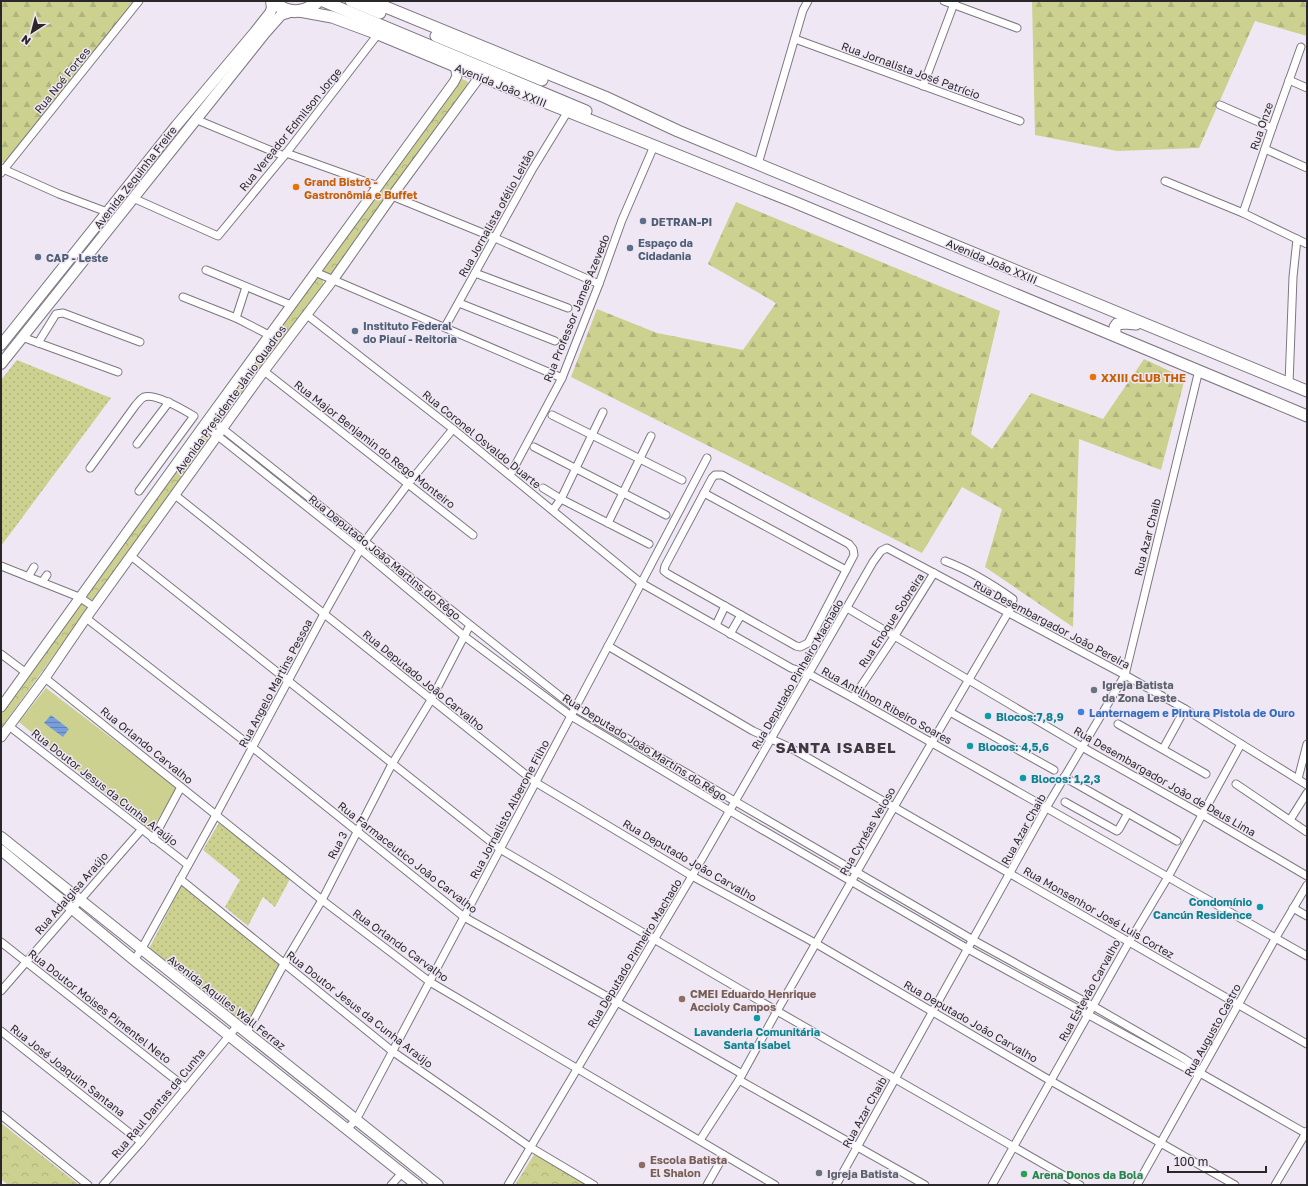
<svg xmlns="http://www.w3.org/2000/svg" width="1308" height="1186" font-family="'Golos Text',sans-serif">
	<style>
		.grass { fill: url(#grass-dots) }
		.forest { fill: url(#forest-firs) }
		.park { fill: url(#park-crowns) }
		.pitch { fill: #ccd18f }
		.water { fill: url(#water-rules) }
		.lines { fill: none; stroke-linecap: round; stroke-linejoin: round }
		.minor-casing { stroke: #7d7781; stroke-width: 9 }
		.tertiary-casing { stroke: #7d7781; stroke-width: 11 }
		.secondary-casing { stroke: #7d7781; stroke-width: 12 }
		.primary-casing { stroke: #7d7781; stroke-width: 13 }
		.trunk-casing { stroke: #7d7781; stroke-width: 14 }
		.minor { stroke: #fff; stroke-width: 7 }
		.tertiary { stroke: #fff; stroke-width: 9 }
		.secondary { stroke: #fff; stroke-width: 10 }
		.primary { stroke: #fff; stroke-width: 11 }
		.trunk { stroke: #fff; stroke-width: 12 }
		.food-dot { fill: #e8710a; stroke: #efe8f4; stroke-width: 1.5 }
		.service-dot { fill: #5c6f8a; stroke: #efe8f4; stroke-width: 1.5 }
		.worship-dot { fill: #6b7280; stroke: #efe8f4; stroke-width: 1.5 }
		.shop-dot { fill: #3f7fe0; stroke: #efe8f4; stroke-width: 1.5 }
		.culture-dot { fill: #0f9aa8; stroke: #efe8f4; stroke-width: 1.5 }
		.education-dot { fill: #8d6e63; stroke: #efe8f4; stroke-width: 1.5 }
		.leisure-dot { fill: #2e9e5b; stroke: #efe8f4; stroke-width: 1.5 }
		.labels { text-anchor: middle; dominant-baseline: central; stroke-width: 3; stroke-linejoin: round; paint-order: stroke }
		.street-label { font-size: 11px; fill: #2a272b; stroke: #efe8f4 }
		.food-label { font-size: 11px; font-weight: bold; fill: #c56008; stroke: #efe8f4; text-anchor: start }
		.service-label { font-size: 11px; font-weight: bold; fill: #4e5e75; stroke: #efe8f4; text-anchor: start }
		.worship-label { font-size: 11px; font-weight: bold; fill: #5b616d; stroke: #efe8f4; text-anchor: start }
		.shop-label { font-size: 11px; font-weight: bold; fill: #366cbe; stroke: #efe8f4; text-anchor: start }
		.culture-label { font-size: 11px; font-weight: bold; fill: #0d838f; stroke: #efe8f4; text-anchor: start }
		.education-label { font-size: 11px; font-weight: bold; fill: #785e54; stroke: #efe8f4; text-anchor: start }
		.leisure-label { font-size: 11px; font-weight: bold; fill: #27864d; stroke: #efe8f4; text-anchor: start }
		.district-label { font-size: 15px; font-weight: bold; letter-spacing: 1px; fill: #3f3942; stroke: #efe8f4 }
	</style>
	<defs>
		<pattern id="grass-dots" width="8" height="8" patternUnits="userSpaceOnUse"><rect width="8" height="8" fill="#ccd18f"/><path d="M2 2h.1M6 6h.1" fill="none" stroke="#afb37c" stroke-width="1.8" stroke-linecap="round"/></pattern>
		<pattern id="forest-firs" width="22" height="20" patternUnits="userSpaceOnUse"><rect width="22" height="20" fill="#ccd18f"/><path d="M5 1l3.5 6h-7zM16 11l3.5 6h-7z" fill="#afb37c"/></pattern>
		<pattern id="park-crowns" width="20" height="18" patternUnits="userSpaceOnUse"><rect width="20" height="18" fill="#ccd18f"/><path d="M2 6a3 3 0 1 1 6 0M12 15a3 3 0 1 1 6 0" fill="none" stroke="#afb37c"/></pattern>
		<pattern id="water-rules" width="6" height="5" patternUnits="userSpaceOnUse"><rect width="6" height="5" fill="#789fdb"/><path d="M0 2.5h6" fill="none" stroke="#6382b2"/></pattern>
	</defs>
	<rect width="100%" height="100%" fill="#efe8f4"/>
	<g class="grass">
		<path d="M17 360 111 398 1 546V380Z"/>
		<path d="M220 821 290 879 275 907 263 897 248 926 225 907 240 880 203 850Z"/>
		<path d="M182 884 282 965 248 1027 149 949Z"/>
	</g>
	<g class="forest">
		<path d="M1 1H135L4 163 1 161Z"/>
		<path d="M1032 1H1307V36L1255 21 1199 148 1117 151 1035 135Z"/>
		<path d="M736 202 1000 311 971 434 992 449 1031 393 1103 419 1144 359 1185 378 1161 470 1079 439 1073 627 985 567 1002 509 962 487 922 553 571 377 597 309 657 333 743 350 776 303 708 264Z"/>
	</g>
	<g class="park">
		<path d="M462 79 467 81 468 83V86L331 274 324 272 323 268 459 81Z"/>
		<path d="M317 278H320L323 280V285L311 300 222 423 215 417Z"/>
		<path d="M204 431 212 436V438L94 600C89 600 87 599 86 594Z"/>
		<path d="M81 602 88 608 1 728V710Z"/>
		<path d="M1 1123 79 1185H8L1 1179Z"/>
		<path d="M535 1153 590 1185H515Z"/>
	</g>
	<path class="pitch" d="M46 688 177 788 151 831 19 722Z"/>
	<path class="water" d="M51 715 69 729 63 737 44 723Z"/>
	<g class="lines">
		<g class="minor-casing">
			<g id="minor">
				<path d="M944 1 1017 28"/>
				<path d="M795 39 1020 121"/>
				<path d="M1289 80 1307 88"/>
				<path d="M923 86 955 1"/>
				<path d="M1220 105 1272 128"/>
				<path d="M195 119 284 156"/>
				<path d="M1265 149 1307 168"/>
				<path d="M286 153 378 186"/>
				<path d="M758 164 803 10 808 1"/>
				<path d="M1 168 59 194 107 212"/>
				<path d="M1 173 139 1"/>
				<path d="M1165 181 1243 213 1307 244"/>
				<path d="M392 196 495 238 599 284"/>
				<path d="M133 198 218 236 284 156 378 34"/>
				<path d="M1243 213 1272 128 1301 47"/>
				<path d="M206 270 291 305"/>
				<path d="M315 272 562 378"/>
				<path d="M475 273 568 308"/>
				<path d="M183 297 236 318 269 335"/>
				<path d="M459 303 555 341"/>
				<path d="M307 315 453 429 641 583 791 668 809 674 853 698 1307 956"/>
				<path d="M236 318 246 287"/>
				<path d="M445 327 532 170 568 111"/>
				<path d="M22 337 118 372"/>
				<path d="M38 343 56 314 63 313 140 342"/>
				<path d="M264 371 473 535"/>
				<path d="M1289 384 1293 277 1297 239"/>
				<path d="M552 415 682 480"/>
				<path d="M209 418 575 708 973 940 1093 1006 1183 1058 1195 1066 1200 1073"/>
				<path d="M204 425 360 549 464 636 571 716 730 811 968 949 1193 1072 1200 1073 1307 1134"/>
				<path d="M137 444 169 402"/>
				<path d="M534 447 666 515"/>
				<path d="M90 468 135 406C138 403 140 399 144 397 155 393 184 410 194 416L139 491"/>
				<path d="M510 475 562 378 599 284 622 220 654 146"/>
				<path d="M715 475H722L849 544 853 549 854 555 808 643 800 647 796 646 668 574 664 571 665 566 712 478Z"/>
				<path d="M543 488 561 499 649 544"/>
				<path d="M704 493 846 570"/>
				<path d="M175 495 535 782 692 876 815 943 1051 1081 1235 1185"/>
				<path d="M553 510 561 499 603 412"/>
				<path d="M608 523 651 436"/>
				<path d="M131 556 500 849 777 1011 1080 1185"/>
				<path d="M1 566 79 597 94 607"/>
				<path d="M28 577 34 567"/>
				<path d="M42 582 47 575"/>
				<path d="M847 608 1082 747 1203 815 1307 876"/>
				<path d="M86 618 252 747 464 917 617 1002 742 1074"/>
				<path d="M716 625 725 606"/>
				<path d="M730 634 741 615"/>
				<path d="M608 646 753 731 789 747 1307 1044"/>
				<path d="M1 654 25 672"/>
				<path d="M45 678 322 900 430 982 775 1185"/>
				<path d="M853 698 894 637 934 573"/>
				<path d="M950 712 1054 770"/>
				<path d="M1118 724 1206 774"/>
				<path d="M9 726 188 865"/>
				<path d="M1163 749 1185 709"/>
				<path d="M1064 777 1177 841"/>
				<path d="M1298 779 1307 744"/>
				<path d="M1236 784 1307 832"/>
				<path d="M1065 802 1117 831 1119 829 1128 813"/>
				<path d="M1290 820 1307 793"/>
				<path d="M153 839 181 787"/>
				<path d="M180 879 392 1051 530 1147 594 1185"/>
				<path d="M1293 908 1307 916"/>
				<path d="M1 942 186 1088"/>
				<path d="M134 960 141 950 216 815 324 614 365 541 408 484 453 429"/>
				<path d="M1 991 142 829"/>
				<path d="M1 1031 141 1142"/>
				<path d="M247 1032 284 964 322 900 392 764 431 700 470 625"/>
				<path d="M739 1080 925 1185"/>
				<path d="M1 1115 88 1185"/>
				<path d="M347 1129 356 1120 614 635 707 458"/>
				<path d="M700 1140 739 1080 777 1011 894 807 1012 606 1013 599C992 584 969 570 945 561"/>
				<path d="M103 1185 141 1142 238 1025"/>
				<path d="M391 1185 402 1173"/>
				<path d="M508 1185 692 876 873 562 881 551 887 548 1125 675 1185 709 1307 785"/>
				<path d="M707 1185 724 1155"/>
				<path d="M836 1185 1046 808 1125 675 1199 370"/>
				<path d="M992 1185 1129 942 1168 877 1241 744"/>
				<path d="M1137 1185 1275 939 1307 885"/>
				<path d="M1275 1185 1307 1131"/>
			</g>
		</g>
		<g class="tertiary-casing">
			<g id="tertiary">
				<path d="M1 707 204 425 454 82 457 76 455 66"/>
				<path d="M1 737 45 678 86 618 264 371 333 280 392 196 478 79 482 77"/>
			</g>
		</g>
		<g class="secondary-casing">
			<g id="secondary">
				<path d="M1 345 176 126 255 32 270 13 272 8 271 1"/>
				<path d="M1 364 265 33 281 15 293 11"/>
				<path d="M1 837 438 1185"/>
				<path d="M1 850 134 960 417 1185"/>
			</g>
		</g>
		<g class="primary-casing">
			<g id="primary">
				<path d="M323 1 586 111"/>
				<path d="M351 1 380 13"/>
				<path d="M371 1 605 97 678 131 1307 391"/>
				<path d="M299 11 332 17 378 34 455 66 794 202 1307 416"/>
				<path d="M436 36 542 80"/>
				<path d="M1115 335V327L1117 324 1125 323 1136 324"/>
			</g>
		</g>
		<g class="trunk-casing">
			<path id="trunk" d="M274 1C285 15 306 14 318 1"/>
		</g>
		<use href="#minor" class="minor"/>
		<use href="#tertiary" class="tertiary"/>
		<use href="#secondary" class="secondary"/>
		<use href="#primary" class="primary"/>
		<use href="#trunk" class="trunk"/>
	</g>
	<g class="food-dot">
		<circle cx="296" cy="187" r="4"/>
		<circle cx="1093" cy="377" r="4"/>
	</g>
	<g class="service-dot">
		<circle cx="643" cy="221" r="4"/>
		<circle cx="630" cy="248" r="4"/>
		<circle cx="38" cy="257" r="4"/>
		<circle cx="355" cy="331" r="4"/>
	</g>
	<g class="worship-dot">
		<circle cx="1094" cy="690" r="4"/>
		<circle cx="819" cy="1173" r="4"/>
	</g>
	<circle class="shop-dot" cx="1081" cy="712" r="4"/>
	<g class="culture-dot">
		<circle cx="988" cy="716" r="4"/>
		<circle cx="970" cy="746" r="4"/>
		<circle cx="1023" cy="778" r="4"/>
		<circle cx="1260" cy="907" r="4"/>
		<circle cx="757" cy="1018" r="4"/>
	</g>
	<g class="education-dot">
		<circle cx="682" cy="999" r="4"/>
		<circle cx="642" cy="1165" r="4"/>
	</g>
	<circle class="leisure-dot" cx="1024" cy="1174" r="4"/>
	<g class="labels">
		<g class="street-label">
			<text transform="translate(911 70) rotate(20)">Rua Jornalista José Patrício</text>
			<text transform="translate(62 80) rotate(-51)">Rua Noé Fortes</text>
			<text transform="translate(501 85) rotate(22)">Avenida João XXIII</text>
			<text transform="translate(1261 126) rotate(-71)">Rua Onze</text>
			<text transform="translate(290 129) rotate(-51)">Rua Vereador Edmilson Jorge</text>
			<text transform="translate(135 177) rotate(-52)">Avenida Zequinha Freire</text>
			<text transform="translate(496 213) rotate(-61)">Rua Jornalista ofélio Leitão</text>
			<text transform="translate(992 261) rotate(23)">Avenida João XXIII</text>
			<text transform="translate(576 308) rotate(-68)">Rua Professor James Azevedo</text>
			<text transform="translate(230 399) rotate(-54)">Avenida Presidente Jânio Quadros</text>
			<text transform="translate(482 439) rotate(39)">Rua Coronel Osvaldo Duarte</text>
			<text transform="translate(375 444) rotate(38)">Rua Major Benjamin do Rego Monteiro</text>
			<text transform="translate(1147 537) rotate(-76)">Rua Azar Chaib</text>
			<text transform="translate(385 557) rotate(39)">Rua Deputado João Martins do Rêgo</text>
			<text transform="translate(891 620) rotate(-57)">Rua Enoque Sobreira</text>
			<text transform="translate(1052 624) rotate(28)">Rua Desembargador João Pereira</text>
			<text transform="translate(797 674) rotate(-60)">Rua Deputado Pinheiro Machado</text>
			<text transform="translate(424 680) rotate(39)">Rua Deputado João Carvalho</text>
			<text transform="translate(275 683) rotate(-62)">Rua Angelo Martins Pessoa</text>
			<text transform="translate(887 705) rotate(29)">Rua Antilhon Ribeiro Soares</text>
			<text transform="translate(147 745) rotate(39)">Rua Orlando Carvalho</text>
			<text transform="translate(645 747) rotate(32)">Rua Deputado João Martins do Rêgo</text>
			<text transform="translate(1165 781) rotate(30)">Rua Desembargador João de Deus Lima</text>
			<text transform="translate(105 787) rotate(38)">Rua Doutor Jesus da Cunha Araújo</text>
			<text transform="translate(509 809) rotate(-62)">Rua Jornalisto Alberone Filho</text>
			<text transform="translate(1023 829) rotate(-61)">Rua Azar Chaib</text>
			<text transform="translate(867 831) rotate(-60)">Rua Cynéas Veloso</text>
			<text transform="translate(337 845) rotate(-63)">Rua 3</text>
			<text transform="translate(408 857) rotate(38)">Rua Farmaceutico João Carvalho</text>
			<text transform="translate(690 860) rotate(30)">Rua Deputado João Carvalho</text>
			<text transform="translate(71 893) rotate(-49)">Rua Adalgisa Araújo</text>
			<text transform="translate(1099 912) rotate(30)">Rua Monsenhor José Luis Cortez</text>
			<text transform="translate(401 945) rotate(36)">Rua Orlando Carvalho</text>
			<text transform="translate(634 953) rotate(-59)">Rua Deputado Pinheiro Machado</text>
			<text transform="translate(1089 990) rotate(-61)">Rua Estevão Carvalho</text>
			<text transform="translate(227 1002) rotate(38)">Avenida Aquiles Wall Ferraz</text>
			<text transform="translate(100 1006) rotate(38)">Rua Doutor Moises Pimentel Neto</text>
			<text transform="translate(360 1009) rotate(38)">Rua Doutor Jesus da Cunha Araújo</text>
			<text transform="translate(971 1021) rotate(30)">Rua Deputado João Carvalho</text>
			<text transform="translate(1212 1030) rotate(-61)">Rua Augusto Castro</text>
			<text transform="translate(68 1070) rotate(38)">Rua José Joaquim Santana</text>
			<text transform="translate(158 1103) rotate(-50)">Rua Raul Dantas da Cunha</text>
			<text transform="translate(864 1112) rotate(-61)">Rua Azar Chaib</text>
		</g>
		<g class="food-label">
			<text x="304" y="181">Grand Bistrô -<tspan x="304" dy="13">Gastronômia e Buffet</tspan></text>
			<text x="1101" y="377">XXIII CLUB THE</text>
		</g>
		<g class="service-label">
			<text x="651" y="221">DETRAN-PI</text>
			<text x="638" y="242">Espaço da<tspan x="638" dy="13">Cidadania</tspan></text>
			<text x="46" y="257">CAP - Leste</text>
			<text x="363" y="325">Instituto Federal<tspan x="363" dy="13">do Piauí - Reitoria</tspan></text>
		</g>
		<g class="worship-label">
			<text x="1102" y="684">Igreja Batista<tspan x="1102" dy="13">da Zona Leste</tspan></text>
			<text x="827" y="1173">Igreja Batista</text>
		</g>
		<g class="shop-label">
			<text x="1089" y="712">Lanternagem e Pintura Pistola de Ouro</text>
		</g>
		<g class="culture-label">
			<text x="996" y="716">Blocos:7,8,9</text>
			<text x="978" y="746">Blocos: 4,5,6</text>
			<text x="1031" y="778">Blocos: 1,2,3</text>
			<text x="1252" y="901" text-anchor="end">Condomínio<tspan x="1252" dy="13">Cancún Residence</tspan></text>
			<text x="757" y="1031" text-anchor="middle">Lavanderia Comunitária<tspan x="757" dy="13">Santa Isabel</tspan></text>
		</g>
		<g class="education-label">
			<text x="690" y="993">CMEI Eduardo Henrique<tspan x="690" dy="13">Accioly Campos</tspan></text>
			<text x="650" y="1159">Escola Batista<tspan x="650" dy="13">El Shalon</tspan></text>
		</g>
		<g class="leisure-label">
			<text x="1032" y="1174">Arena Donos da Bola</text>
		</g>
		<g class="district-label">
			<text x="836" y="747">SANTA ISABEL</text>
		</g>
	</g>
	<rect width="1308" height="1186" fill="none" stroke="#2a272b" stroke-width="4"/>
	<g transform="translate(32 32) rotate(216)" stroke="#efe8f4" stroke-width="3" paint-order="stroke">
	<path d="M0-3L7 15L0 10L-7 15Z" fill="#2a272b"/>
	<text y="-6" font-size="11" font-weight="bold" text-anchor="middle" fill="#2a272b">N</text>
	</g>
	<path d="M1168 1166v6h98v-6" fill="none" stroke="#2a272b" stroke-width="2"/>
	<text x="1174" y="1166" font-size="12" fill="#2a272b" stroke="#efe8f4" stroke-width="3" paint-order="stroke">100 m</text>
</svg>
